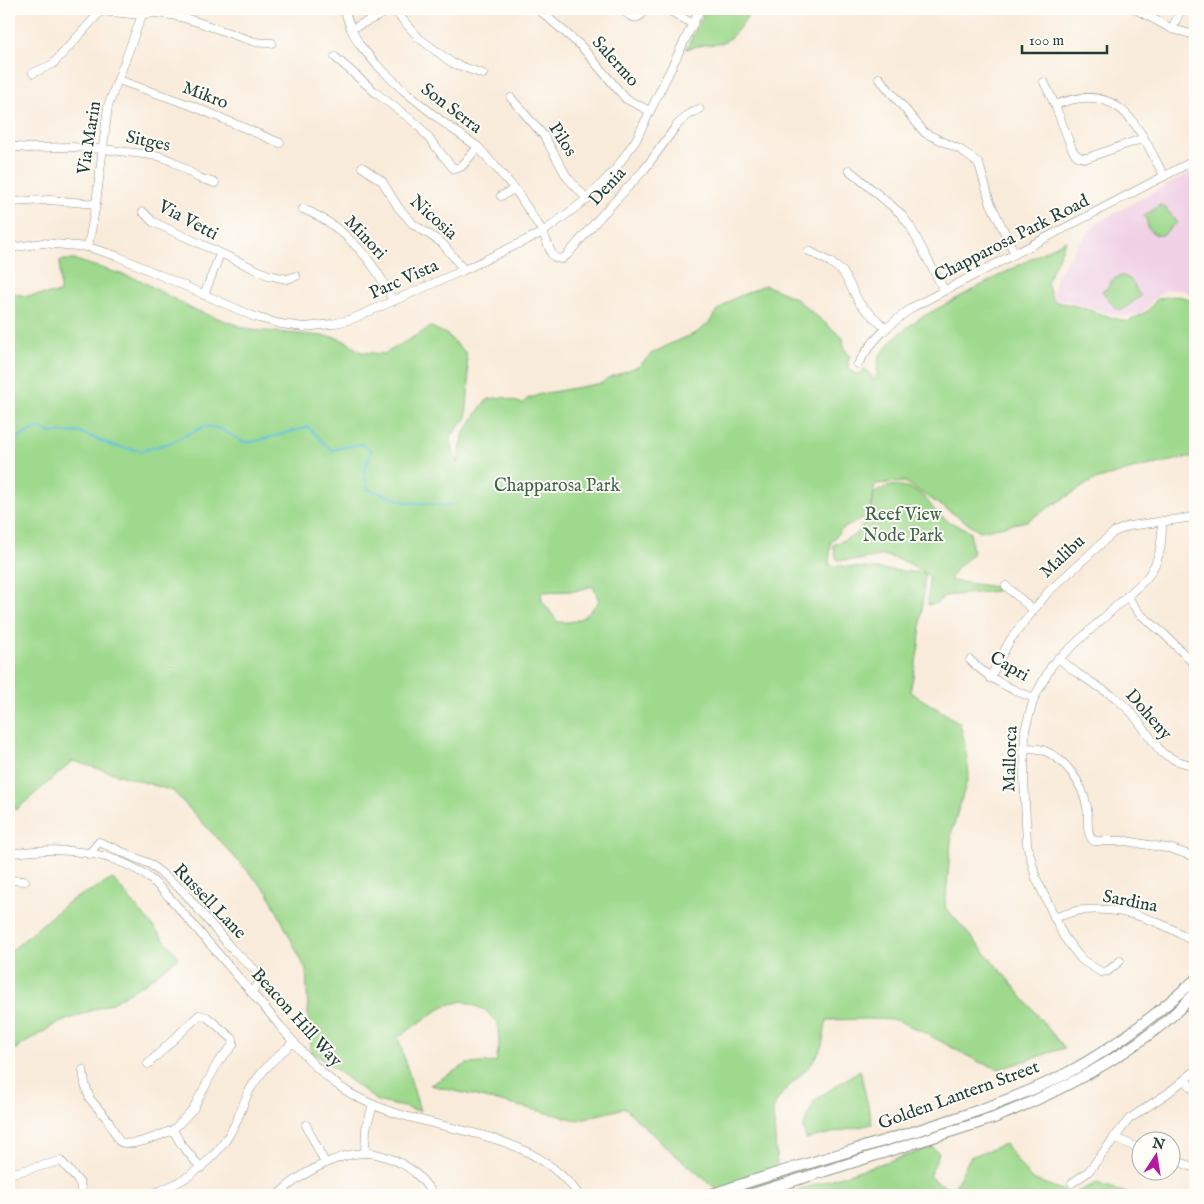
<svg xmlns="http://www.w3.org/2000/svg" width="1204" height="1204" font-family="'IM FELL English',serif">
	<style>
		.built { fill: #f0d0e5 }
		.green { fill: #9ed98d; stroke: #5e8b60; fill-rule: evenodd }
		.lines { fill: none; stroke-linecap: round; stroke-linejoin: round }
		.stream { stroke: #64c0e2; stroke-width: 2 }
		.minor-casing { stroke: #8c9487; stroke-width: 9 }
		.major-casing { stroke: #8c9487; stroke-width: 12 }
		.minor { stroke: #fff; stroke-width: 8 }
		.major { stroke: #fff; stroke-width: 10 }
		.labels { text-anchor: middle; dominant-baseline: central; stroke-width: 4; stroke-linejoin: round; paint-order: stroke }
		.street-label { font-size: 18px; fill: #1f3d34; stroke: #fdfcf7 }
		.park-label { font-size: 18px; fill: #3f644a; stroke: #fdfcf7 }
	</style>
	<rect width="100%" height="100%" fill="#fdfcf7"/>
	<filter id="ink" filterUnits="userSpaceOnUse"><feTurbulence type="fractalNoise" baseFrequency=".02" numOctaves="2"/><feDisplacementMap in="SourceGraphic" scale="10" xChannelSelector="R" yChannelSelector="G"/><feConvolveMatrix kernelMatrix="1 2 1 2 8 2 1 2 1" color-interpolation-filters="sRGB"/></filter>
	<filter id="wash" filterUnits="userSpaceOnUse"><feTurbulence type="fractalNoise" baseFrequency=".0096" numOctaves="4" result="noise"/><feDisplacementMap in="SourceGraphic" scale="20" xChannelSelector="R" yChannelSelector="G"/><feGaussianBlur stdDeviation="1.12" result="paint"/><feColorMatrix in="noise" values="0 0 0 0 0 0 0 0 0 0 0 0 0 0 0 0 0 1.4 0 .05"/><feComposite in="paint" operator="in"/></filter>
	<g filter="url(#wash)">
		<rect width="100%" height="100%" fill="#f9ebda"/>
		<path class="built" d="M1195 170V299L1184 290H1166L1153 299 1148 306 1141 314 1124 316 1108 313 1075 302 1054 299V288L1056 277 1080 242 1098 222Z"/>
		<g class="green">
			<path d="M706 9H752C743 22 734 41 717 44 704 45 700 45 686 49Z"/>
			<path d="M1160 205 1165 207 1177 223C1165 230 1163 244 1148 228L1147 221 1144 216Z"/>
			<path d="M1066 240 1047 282 1053 301 1076 306 1127 322 1148 311 1157 299C1170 296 1185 293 1195 305V456L1132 469 1092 481 1027 521 980 531 905 482 875 484 870 515 842 529 831 542 829 565 925 573 906 562 884 555 859 560H837L833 545 857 534 865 521 871 515 874 494C890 481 909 484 924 497 930 503 934 512 942 517 950 523 961 527 970 531L973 554 956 569 951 578 952 581 996 587V591L945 596 937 603 928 605 929 576 925 573 919 646 910 692 960 723 965 745 969 774 952 831 945 907 1007 978 1064 1048 1000 1069 979 1062 927 1034 897 1020 867 1019 827 1020C824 1031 824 1045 818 1054 807 1075 779 1088 773 1111L779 1195H724L666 1147 625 1108 577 1120 430 1085 467 1064 496 1062 499 1045 498 1023 485 1010 463 1001 444 1006 398 1037 420 1111 377 1101 310 1050 306 970 268 893 173 791 73 761 16 810 9 799V292L25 296 60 293V260H75L140 280 192 309 251 330 335 337 347 342 361 352 384 354 431 327 446 334 466 353 469 382 466 419 450 437 457 464 464 433 483 404 489 399 503 397 523 404 527 399 541 394 602 383 608 378 639 366 651 354 670 344 696 333 709 323 715 313 731 300 765 285 795 298 843 338 844 348 850 357 848 360 849 369 855 374 861 373 865 369 872 376 873 382 877 375 879 356 895 337 920 318ZM593 586 599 601C586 616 579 624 558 622L542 601 541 592 575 591Z"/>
			<path d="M1123 276C1138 282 1132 287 1141 296L1122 310 1116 309 1102 291 1108 288C1110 280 1115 277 1123 276Z"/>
			<path d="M113 879 179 957 145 983 112 1003 56 1024 9 1053V951H11L68 902Z"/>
			<path d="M860 1070 872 1124 806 1139 803 1128 815 1100Z"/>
			<path d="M1005 1144 1030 1178 1072 1194 1097 1183 1132 1195H782L933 1147 939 1153 929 1177 953 1191 970 1157Z"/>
		</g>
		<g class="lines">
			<path class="stream" d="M9 442 37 428 52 433 80 432 113 446 142 451 172 442 205 426 221 429 243 442H253L308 427 331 450 361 444 372 451 364 471 367 489 407 502 451 506"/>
		</g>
	</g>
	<g filter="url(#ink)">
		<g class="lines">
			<g class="minor-casing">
				<g id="minor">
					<path d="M344 9 351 29 359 44 376 64 403 90 444 123 478 147 515 189 543 232 552 255 556 258 562 259 567 255 601 216 644 170 677 125 688 115 699 109"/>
					<path d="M393 9 419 38 452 63 483 74"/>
					<path d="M538 9 581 46 626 99 650 111"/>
					<path d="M621 9C634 19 636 22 647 9"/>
					<path d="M667 9 693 24"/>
					<path d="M1135 9 1172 29 1195 35"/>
					<path d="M351 29 393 9"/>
					<path d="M1172 29 1181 9"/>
					<path d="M335 57 376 93 417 124 453 168 455 169 462 166 478 147"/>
					<path d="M33 73 53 64 101 11 142 15C171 6 227 35 256 42 261 43 267 43 272 43"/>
					<path d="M879 78 925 133 961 150 979 164 990 202 1015 254"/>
					<path d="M118 80 190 105 280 143"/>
					<path d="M1044 82 1055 105 1072 149C1076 156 1079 158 1087 158L1144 138"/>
					<path d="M511 98 544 136 567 177 587 199"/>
					<path d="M1055 105C1121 78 1139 129 1164 176"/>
					<path d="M9 146 27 148 71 147 103 149 159 156 172 161 199 178 215 183"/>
					<path d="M362 167 382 181 398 207 413 224 442 243 464 270"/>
					<path d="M849 170 900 213 910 226 944 290"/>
					<path d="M501 196 515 189"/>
					<path d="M9 202 50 200 96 204"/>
					<path d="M303 209C343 225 376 262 393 301"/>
					<path d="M143 212 153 222 268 275 287 279 296 276"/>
					<path d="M88 247 96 204 108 106 142 15 141 9"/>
					<path d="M9 248 43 243 88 247 117 256 255 317 281 324 304 327 332 324 352 319 464 270 543 232 587 199 614 171 636 140 700 9"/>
					<path d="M809 251 830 262 843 272 860 304 885 328"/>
					<path d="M204 295 220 254"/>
					<path d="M858 364C874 337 888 326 913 307L1195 160"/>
					<path d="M1006 586 1033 610"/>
					<path d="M1127 596 1139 613 1164 634 1195 665"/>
					<path d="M1058 658 1077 673 1116 698 1132 713 1162 753 1177 761 1195 766"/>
					<path d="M970 660C989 679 1010 689 1034 698"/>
					<path d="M990 678 1010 640 1048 592 1114 532 1129 526 1195 517"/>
					<path d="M1023 748C1030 748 1037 748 1043 750 1067 760 1082 783 1087 807 1089 818 1085 834 1094 841H1126L1172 849 1195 857"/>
					<path d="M9 854C56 846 115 849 153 881 159 886 164 892 170 898 204 937 237 976 271 1015 292 1040 312 1067 339 1086 413 1139 521 1116 579 1195"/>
					<path d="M89 854 99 842 150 864 183 891 232 949 255 970 261 982 251 992"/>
					<path d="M9 880 25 881"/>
					<path d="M1054 918C1064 915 1074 910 1084 910 1124 907 1163 921 1195 943"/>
					<path d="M1120 961 1108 971 1101 972 1082 960 1064 937 1036 878 1027 844 1024 777 1025 730 1034 698 1052 665 1146 579C1161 559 1162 545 1162 521"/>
					<path d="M148 1064 199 1015 207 1017 233 1039V1045L218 1062 193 1109 173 1130"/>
					<path d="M83 1070 85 1084 90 1099 108 1120 119 1141C131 1149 160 1135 173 1130L181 1144 201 1168"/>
					<path d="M1185 1080 1195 1091"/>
					<path d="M306 1125 325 1163"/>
					<path d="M1114 1137 1142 1150"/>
					<path d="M365 1153 366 1128 373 1105"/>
					<path d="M1172 1159 1195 1168"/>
					<path d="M9 1174 61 1161 80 1183 82 1195"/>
					<path d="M1072 1183 1088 1172 1129 1119 1168 1093 1195 1071"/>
					<path d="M148 1195C182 1185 217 1160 233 1128 239 1117 243 1104 248 1093 259 1073 276 1056 294 1042"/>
					<path d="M278 1195C298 1175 335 1154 364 1153 378 1152 403 1162 414 1172 421 1178 428 1187 434 1195"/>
				</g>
			</g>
			<g class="major-casing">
				<g id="major">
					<path d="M710 1195C792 1166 877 1145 959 1117 995 1105 1033 1091 1067 1073 1114 1048 1156 1015 1195 980"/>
					<path d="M749 1195 994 1118C1051 1095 1107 1067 1155 1030 1170 1019 1182 1006 1195 994"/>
				</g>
			</g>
			<use href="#minor" class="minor"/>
			<use href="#major" class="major"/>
		</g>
	</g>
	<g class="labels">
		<g class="street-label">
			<text transform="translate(615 62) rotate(48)">Salermo</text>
			<text transform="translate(205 96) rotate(21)">Mikro</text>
			<text transform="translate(451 109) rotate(37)">Son Serra</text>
			<text transform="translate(90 138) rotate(-81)">Via Marin</text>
			<text transform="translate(562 140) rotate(58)">Pilos</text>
			<text transform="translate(148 142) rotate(12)">Sitges</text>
			<text transform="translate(608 187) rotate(-47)">Denia</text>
			<text transform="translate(433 218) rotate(42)">Nicosia</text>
			<text transform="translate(188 221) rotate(28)">Via Vetti</text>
			<text transform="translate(365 238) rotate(47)">Minori</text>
			<text transform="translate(1012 239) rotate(-27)">Chapparosa Park Road</text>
			<text transform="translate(404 280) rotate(-24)">Parc Vista</text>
			<text transform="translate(1063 557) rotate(-43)">Malibu</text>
			<text transform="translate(1009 667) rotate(30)">Capri</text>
			<text transform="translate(1148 715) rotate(49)">Doheny</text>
			<text transform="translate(1011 759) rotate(-88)">Mallorca</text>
			<text transform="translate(209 902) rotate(46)">Russell Lane</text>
			<text transform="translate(1130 902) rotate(11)">Sardina</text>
			<text transform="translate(296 1018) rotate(48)">Beacon Hill Way</text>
			<text transform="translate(959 1096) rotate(-20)">Golden Lantern Street</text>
		</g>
		<g class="park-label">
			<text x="557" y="486">Chapparosa Park</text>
			<text x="903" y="515">Reef View<tspan x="903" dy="21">Node Park</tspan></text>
		</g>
	</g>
	<rect width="1204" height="1204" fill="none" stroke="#fdfcf7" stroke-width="30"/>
	<g transform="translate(1156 1156) rotate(12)"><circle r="24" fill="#fdfcf7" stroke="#a4b0a9"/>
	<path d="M0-4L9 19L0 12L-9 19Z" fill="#b5179e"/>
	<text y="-8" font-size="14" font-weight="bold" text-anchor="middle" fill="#1f3d34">N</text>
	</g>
	<path d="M1022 45v8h85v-8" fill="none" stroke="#1f3d34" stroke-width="2.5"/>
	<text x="1029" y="45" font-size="15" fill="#1f3d34" stroke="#fdfcf7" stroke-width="4" paint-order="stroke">100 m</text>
</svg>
